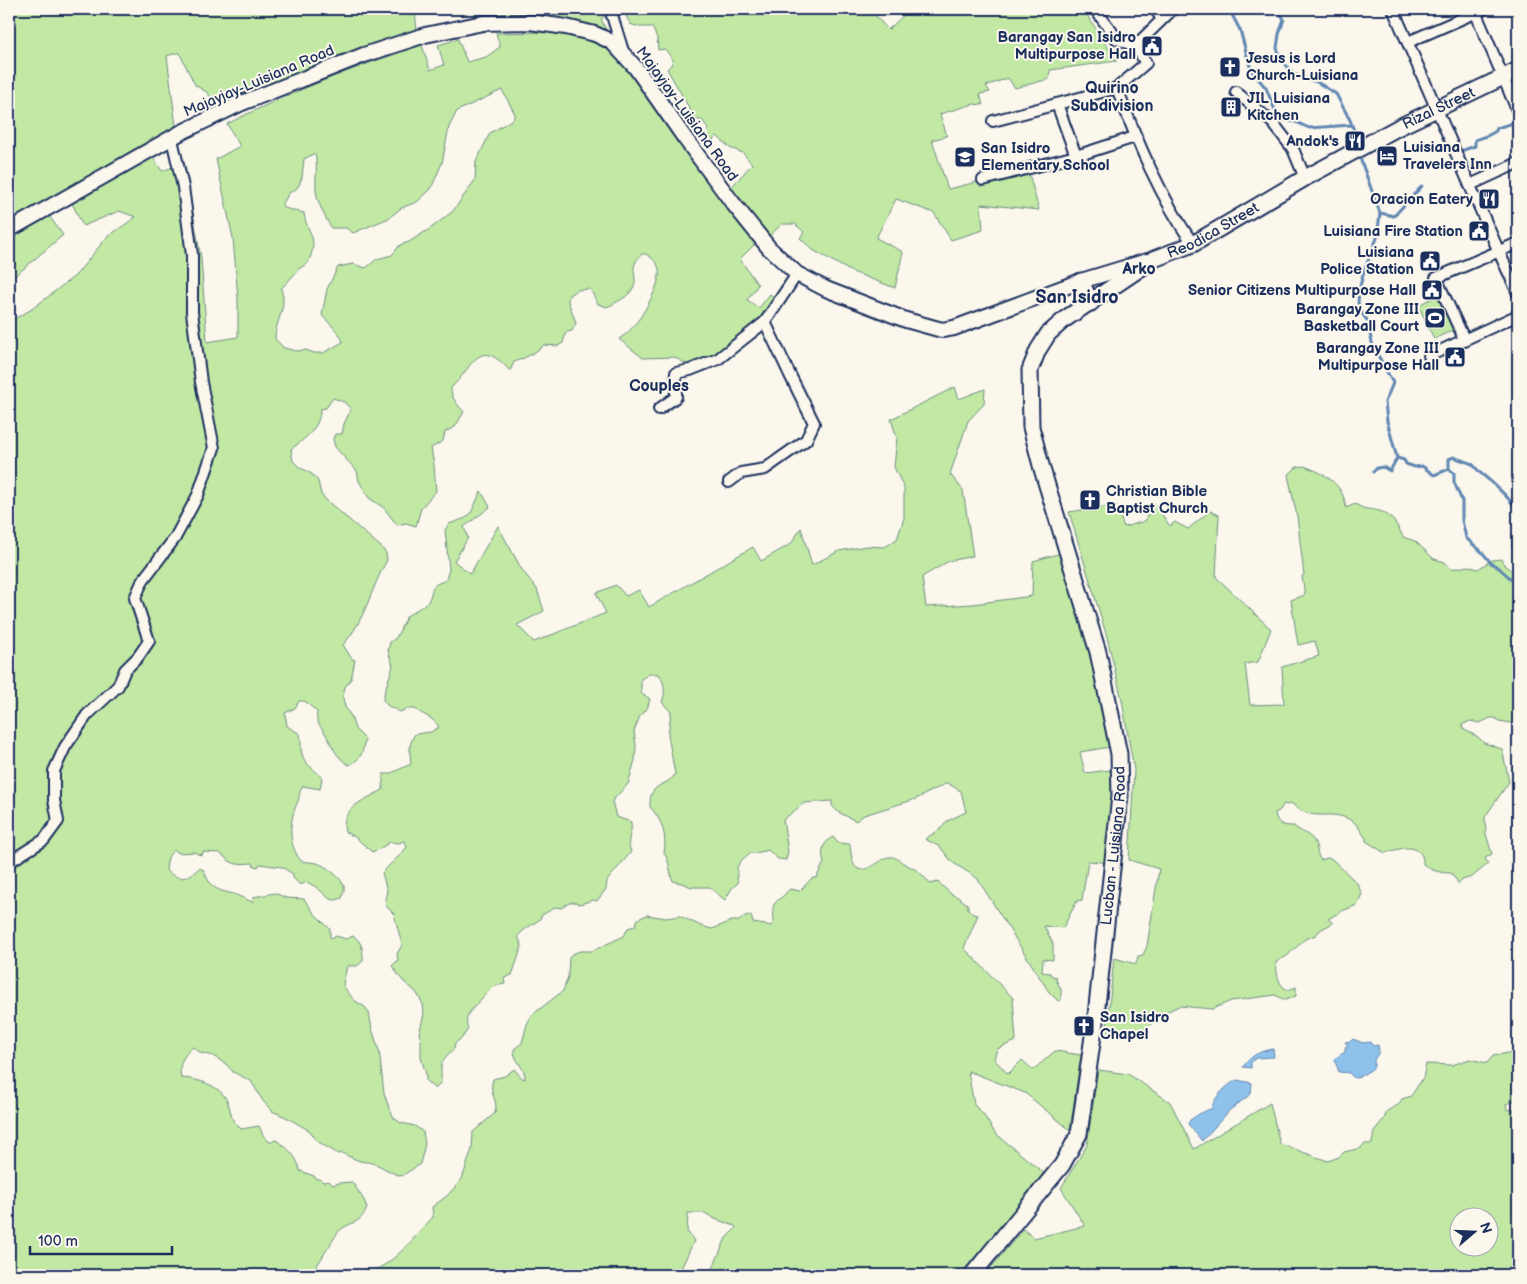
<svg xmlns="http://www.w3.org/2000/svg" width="1527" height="1284" font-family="'Balsamiq Sans',sans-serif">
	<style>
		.green { fill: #c1e9a4; stroke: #6e8c81; fill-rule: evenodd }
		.water { fill: #8fc2eb; stroke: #6187b3 }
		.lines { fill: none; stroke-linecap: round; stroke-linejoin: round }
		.stream { stroke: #6187b3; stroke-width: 3 }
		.street-casing { stroke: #1b2f5e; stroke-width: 14 }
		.secondary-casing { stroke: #1b2f5e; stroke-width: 18 }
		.primary-casing { stroke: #1b2f5e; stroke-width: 19 }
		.street { stroke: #fbf7ec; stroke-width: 10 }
		.secondary { stroke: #fbf7ec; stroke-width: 14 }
		.primary { stroke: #fbf7ec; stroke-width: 15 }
		.labels { text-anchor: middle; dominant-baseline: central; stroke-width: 4; stroke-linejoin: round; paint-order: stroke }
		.poi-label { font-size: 15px; font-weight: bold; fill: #1b2f5e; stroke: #fbf7ec; text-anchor: end }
		.street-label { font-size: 15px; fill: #1b2f5e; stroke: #fbf7ec }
		.neighbourhood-label { font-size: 16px; font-weight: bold; fill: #1b2f5e; stroke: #fbf7ec }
		.quarter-label { font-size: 18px; font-weight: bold; fill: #1b2f5e; stroke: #fbf7ec }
	</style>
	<rect width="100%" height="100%" fill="#fbf7ec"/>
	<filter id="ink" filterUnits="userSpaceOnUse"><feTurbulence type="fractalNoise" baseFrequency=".02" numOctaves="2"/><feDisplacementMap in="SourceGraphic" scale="10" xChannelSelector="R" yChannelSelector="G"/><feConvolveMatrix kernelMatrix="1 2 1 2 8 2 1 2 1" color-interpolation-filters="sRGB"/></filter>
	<g filter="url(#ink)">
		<g class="green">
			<path d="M9 9H66L69 11 77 9H415L417 32C346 47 282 83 217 112L208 93 195 85 179 52 167 56 177 134 9 227Z"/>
			<path d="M472 9H607V15L601 19 610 38 592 31 474 23Z"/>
			<path d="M623 9H870L888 30 910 9H1083L1117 61 1050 70 1049 79 1015 88 1008 78 986 86 990 92 980 94 983 105 974 104 940 114 947 136 932 140 948 189 1028 170 1039 210 981 204 983 230 951 240 934 213 896 199 876 238 903 252 895 288 850 271 813 250 800 238 804 232 795 224H782L765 240 728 191 752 164 743 153 730 148 717 136 711 142 707 138 709 136 707 127 702 120H696L667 69 671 65 673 60 665 49 658 50 657 38 652 27H639L630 24Z"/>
			<path d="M546 32 584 38 605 44 625 61 757 242 740 259 758 285 747 300 759 308 770 294 777 300 755 322 718 354 688 365 674 357 643 358 619 339C623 336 628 333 631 329 641 319 662 284 659 269 657 262 652 258 646 254H642C626 270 640 276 633 288 629 297 615 303 607 307L598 304 590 289 577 290 569 295 568 301 576 323 572 331 566 332 563 343 558 346 544 345C535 353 525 358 514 362L510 371C478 335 474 366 451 388 451 398 457 404 464 412L455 427 445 432 443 441 431 448 434 465 436 491 421 508 416 526 406 523 397 525 384 508 369 498 359 481 357 471 335 447 333 439 335 434H342L344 424 351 409 344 402 333 398 326 408 320 409C321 427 304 440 291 449L293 461 299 467 312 474 318 481 321 494 327 501 381 547 386 553 387 560C371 588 365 621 343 645L352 659 355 660 351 679 345 687 343 697 345 707 351 716 355 729 365 739C362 753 363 758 349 765 335 757 333 746 325 733 320 725 315 723 317 712L305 701H299L295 708 285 713 287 726 300 734C302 741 300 749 302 754 304 764 316 770 322 778L320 789 303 786C299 791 300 795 298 801 289 821 287 843 301 861 306 862 312 862 317 863 326 866 340 876 344 886 345 889 343 894 342 898 330 903 329 898 321 891 317 887 312 885 307 882L300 885 293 878V874L282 867 260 864 258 867 254 866 253 863 236 864 229 861 220 853 203 852 202 855 197 854 195 852 179 853 174 850C167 856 167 861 166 870 178 881 187 880 199 868L204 870C210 889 217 890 234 894 239 896 247 900 253 902L254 897 275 893 286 898 304 899 314 913 330 929V937L333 938 336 936 346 939 353 936C363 942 363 951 363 961L357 966H347L343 984 346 990 354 1000 365 1007 369 1013 372 1029 379 1050 384 1093 389 1108 394 1118 401 1123 415 1126 423 1132 425 1144 420 1164 402 1176C391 1174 383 1166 372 1163 369 1162 364 1162 360 1161 354 1159 348 1156 342 1153L338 1154 317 1141 310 1131 286 1117 272 1111 263 1101 251 1081 233 1072 226 1064 213 1056 201 1053 193 1047C183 1055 178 1065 181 1078 199 1079 224 1086 229 1106 233 1120 230 1118 241 1129L259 1126 263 1135 269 1142 276 1140C287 1147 298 1157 300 1171L314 1176 316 1179H320L323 1182 329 1181 333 1185 339 1183 352 1182 364 1200 367 1208C360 1225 350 1221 338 1232L311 1275H9V322L32 309 76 275 107 237 136 217 119 211 83 226 71 201 152 156 162 171 184 163 201 258 207 342 238 337V298L233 238 216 159 240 146 227 124C290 92 355 67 422 45L430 70 444 65 438 45 458 39 467 62 486 57 500 47 496 33ZM502 90 515 114 513 119 490 133 476 162 475 180 453 211 434 226 409 242 400 245 392 255 377 259 366 268 353 264 338 267 327 289 322 315C329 324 340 332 343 342L323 353H314L306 350 296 351 284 348 275 339C275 321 288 307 281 289L300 268 308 263C320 235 307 236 304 213L284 208 282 205 289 193 296 189 299 185 302 177 304 159 315 153C318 166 315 177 316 190 317 203 325 216 331 228H346L353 233 389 218 401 208 417 202 431 189 442 163 449 127 457 111Z"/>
			<path d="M49 216 63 235 9 281V240Z"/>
			<path d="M1437 296 1453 330 1434 339 1418 305Z"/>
			<path d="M955 387 959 399 985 389 984 404 968 421 950 474 963 490 973 556 949 561 922 577 926 607 973 604 1032 596 1033 561 1068 551 1116 746 1080 752 1085 773 1120 769 1112 863 1088 861 1082 900 1077 901 1063 928 1044 926 1053 944V960L1043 959 1042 972 1050 973 1052 976 1057 977 1056 980 1061 989V1000L1058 1001 1049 992 977 878 952 862 940 847 925 839 939 830 947 821 966 812 961 791 947 783 916 799 864 815 856 821 838 812 832 806V801L804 803 783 820 788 851 786 860 778 859 768 850 756 853H750C737 864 735 865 738 883L732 888 725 900 709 887H691L685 884 673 881C669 871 670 861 664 853 667 836 662 819 650 807 650 804 650 799 651 795 655 783 671 784 675 774L668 735 671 712 662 702C666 692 665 684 659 674H649L641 679V693L650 699 647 709 640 716 634 731 636 746 635 760 628 784 612 801 616 817 631 822C633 835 625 838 631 852L607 881 606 889 597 901 593 900 580 904 575 902 569 903 561 908 556 907 542 915 539 920 524 930 518 936 522 946 512 975 504 978 505 984C501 985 497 985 493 987 491 988 470 1011 469 1013 466 1018 466 1023 468 1029L462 1038 455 1043 454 1049C448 1054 440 1061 441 1070 441 1080 443 1081 435 1089L426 1081V1074L421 1058V1040L419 1034 424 1014 423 1004 416 992 403 981 392 966 398 960 397 954 402 945 394 914 386 906 385 899 387 891 382 873C389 864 400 857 407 847L404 841 399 843 390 842 381 848 372 852 355 837 345 832C339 808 366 799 383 790V774H389L411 764C410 753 408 744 415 734L431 732 439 727C433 717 424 716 415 709H406L400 712 388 706 383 700 385 690 393 666 388 651 390 642 396 638 407 616 428 602C436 584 427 588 446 580L449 569 445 530 449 524 466 518 471 513 481 491 490 507 464 527 468 538 454 561 470 574 498 526 522 570 537 589 544 611 517 625 534 642 606 613 596 593 616 585 626 596 639 590 649 607 753 547 761 561 791 544 801 528 812 565 839 551 866 546 885 547 897 539 904 518V488L894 467 897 438 891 419Z"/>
			<path d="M1304 466C1324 473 1344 484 1346 508L1355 504C1366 510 1364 508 1375 510 1390 512 1397 524 1403 537L1415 541 1434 559 1445 562 1451 569 1468 566 1478 569 1492 560 1501 559C1506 569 1512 569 1518 577V727L1511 723 1499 721 1495 718H1490L1480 723 1470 721 1462 725 1463 729 1478 737 1484 743 1502 749 1503 753 1509 782 1485 817 1486 834 1492 854 1485 858 1488 864 1472 877 1462 880 1459 884 1451 873C1441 873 1431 871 1423 864 1423 862 1423 859 1422 856 1416 842 1395 850 1385 853L1366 841V838C1361 833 1359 825 1352 821 1329 807 1314 825 1291 803L1287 805 1284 804 1280 810 1275 813C1277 825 1283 826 1294 826 1300 832 1310 834 1314 841 1318 847 1316 855 1321 860L1327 858 1332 859 1357 883 1362 894 1357 905 1342 911 1328 919 1333 923 1320 930 1316 935 1305 939 1287 956 1276 962C1277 973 1277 985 1288 990L1296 987V996L1285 1000 1275 995 1231 1001 1212 1009 1179 1006 1168 1011 1138 1034 1106 1036 1114 958 1136 964 1138 956 1143 955 1147 946 1159 869 1129 860 1134 770 1122 700 1107 637 1069 512 1116 505 1124 527 1145 521 1153 502 1170 526 1175 522 1188 529 1210 511 1219 515 1216 577 1271 629 1258 662 1245 664 1250 705 1284 704 1282 667 1319 656 1315 641 1298 645 1291 600 1305 595 1302 576 1304 575 1297 516 1288 475 1297 467Z"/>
			<path d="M833 837 838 843 850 844C852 863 853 878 876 864 880 862 884 857 889 857 897 856 900 862 907 865 918 870 922 874 930 884L938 882 951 894 958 897 968 905V909L973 914 978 915 964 948 1013 998 1016 1041 997 1049 994 1059 1008 1074 1022 1060 1033 1070 1055 1051 1081 1055 1070 1130 1025 1093 968 1071 974 1105 983 1114 995 1133 1045 1174 960 1275H710L726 1238 736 1228 735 1226 715 1219 705 1213H688L687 1231 694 1241 678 1275H369L371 1271C395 1264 416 1235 433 1217L432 1207 447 1196 462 1179 472 1149 473 1132 495 1113C499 1099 488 1095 493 1079L505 1076 514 1069 522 1078 525 1079C526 1067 513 1061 514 1049L522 1043 527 1024 532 1015 563 991 568 977 569 958 572 954 580 951H592L624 936 628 928 635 926 638 919 647 915 666 918 680 916 701 926 712 929 732 921H739L745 916 751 915 753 923 771 926 774 922C774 908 769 906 782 897 785 895 787 891 790 889L800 891 811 879 818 877V874L824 863C821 852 822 843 833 837Z"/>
			<path d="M1518 1051V1096L1517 1100 1506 1104 1507 1109 1513 1110 1518 1115V1275H985L1023 1229 1034 1238 1085 1226 1061 1188 1087 1145 1098 1070 1128 1074 1170 1102 1194 1149 1270 1103 1280 1144 1328 1161 1339 1157 1344 1152 1361 1148 1364 1144H1372L1374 1131 1384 1119 1387 1111 1398 1105 1402 1099 1411 1096 1423 1078 1426 1064 1452 1065 1470 1059 1487 1063 1493 1056ZM1460 1216H1490V1246H1460Z"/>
		</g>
		<g class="water">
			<path d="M1353 1039 1363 1043 1370 1042 1373 1046 1378 1045C1380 1054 1378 1053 1374 1060 1376 1069 1370 1070 1364 1074 1362 1075 1360 1077 1357 1078L1353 1077 1349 1073 1339 1072 1334 1059 1345 1052V1047L1348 1046 1345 1042 1351 1041Z"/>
			<path d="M1273 1049 1274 1057 1256 1058 1251 1062V1068L1243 1067C1251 1055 1260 1051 1273 1049Z"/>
			<path d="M1237 1080 1252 1083 1251 1094 1230 1110 1202 1141 1188 1124 1190 1120 1199 1114 1212 1108C1213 1098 1228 1084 1237 1080Z"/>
		</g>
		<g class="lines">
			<g class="stream">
				<path d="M1229 9 1240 30 1251 70 1266 88 1277 115 1283 120 1296 122 1309 128 1352 125"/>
				<path d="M1277 9 1284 19 1279 34 1277 48 1281 60 1295 75 1317 82 1336 94 1350 120 1359 144"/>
				<path d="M1461 151 1475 146V140L1489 135 1496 131 1497 128 1516 122"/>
				<path d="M1360 158 1380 213 1377 238 1364 271 1359 290 1358 303 1361 312 1372 327 1370 334 1373 346 1393 383 1385 402 1387 421 1397 458 1390 471 1383 467 1377 468 1373 472"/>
				<path d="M1380 213 1394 216 1422 186"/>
				<path d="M1518 392 1517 404 1518 406"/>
				<path d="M1518 420V424"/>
				<path d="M1397 458 1404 460 1406 464 1415 467 1422 466 1434 475 1449 469"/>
				<path d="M1518 511C1509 497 1495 485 1483 475 1478 472 1477 468 1472 464 1466 461 1460 460 1454 457L1449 459V469L1454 473V482L1462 501V520L1466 538 1482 552 1491 563 1499 568 1518 585"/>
				<path d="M1518 523V535L1513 541V547L1518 552"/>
			</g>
			<g class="street-casing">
				<g id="street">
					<path d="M610 9 623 51"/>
					<path d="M1095 9 1117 39 1135 46 1173 9"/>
					<path d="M1155 9 1162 19"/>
					<path d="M1393 9 1499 252 1518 293"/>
					<path d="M1474 9 1518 112"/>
					<path d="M1408 42 1484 9"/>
					<path d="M1117 88C1137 142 1160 196 1193 244"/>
					<path d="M1236 92 1273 123 1293 149 1305 178"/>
					<path d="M1057 104 1076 156"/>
					<path d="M993 121 1117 88 1146 63 1135 46"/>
					<path d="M983 180 1076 156 1135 137"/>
					<path d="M1470 185 1518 163"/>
					<path d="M1465 341 1436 278 1518 243"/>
					<path d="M1429 356 1518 315"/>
					<path d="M659 409 676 397V373L690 370 718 359 765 322 797 274"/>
					<path d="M729 482 741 473 765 469 806 440 814 423 790 375 765 322"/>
					<path d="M9 862 44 840 58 821 54 800V771L65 747 87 715 118 686 125 670 138 657 149 641 135 598 143 580 175 538 198 495 214 448 201 382 192 312V255L183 187 172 139"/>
					<path d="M9 952V953"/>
				</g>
			</g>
			<g class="secondary-casing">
				<path id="secondary" d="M9 230 180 133 242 103 364 55 425 35 483 23 530 22 566 27 595 34 612 42 636 68 684 137 732 202 769 248 797 274 826 289 906 320 942 330 954 328 1081 281 1147 261"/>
			</g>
			<g class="primary-casing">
				<g id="primary">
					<path d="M1081 281 1091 303"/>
					<path id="s1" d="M972 1275 1062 1165 1079 1134 1096 1015 1120 796 1119 754 1098 652 1042 469 1031 427 1030 370 1038 350 1048 334 1065 319 1154 259 1193 244 1305 178 1399 127 1518 70"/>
				</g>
			</g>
			<use href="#street" class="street"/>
			<use href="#secondary" class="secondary"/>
			<use href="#primary" class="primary"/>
		</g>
	</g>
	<defs>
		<g id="civic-square" transform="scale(1.125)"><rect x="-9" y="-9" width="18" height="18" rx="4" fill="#1b2f5e" stroke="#fbf7ec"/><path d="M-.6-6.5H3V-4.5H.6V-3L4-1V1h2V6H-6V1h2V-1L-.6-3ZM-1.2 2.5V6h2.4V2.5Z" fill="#fff"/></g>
		<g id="church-square" transform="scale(1.125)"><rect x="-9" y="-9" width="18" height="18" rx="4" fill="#1b2f5e" stroke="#fbf7ec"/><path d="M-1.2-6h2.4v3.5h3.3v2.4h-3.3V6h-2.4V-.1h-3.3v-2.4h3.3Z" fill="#fff"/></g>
		<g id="building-square" transform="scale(1.125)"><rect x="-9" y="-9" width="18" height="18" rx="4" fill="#1b2f5e" stroke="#fbf7ec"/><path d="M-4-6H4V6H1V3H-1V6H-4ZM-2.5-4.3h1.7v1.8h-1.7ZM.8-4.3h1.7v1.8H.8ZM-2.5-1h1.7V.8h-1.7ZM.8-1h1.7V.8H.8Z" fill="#fff"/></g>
		<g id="restaurant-square" transform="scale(1.125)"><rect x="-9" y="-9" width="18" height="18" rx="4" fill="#1b2f5e" stroke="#fbf7ec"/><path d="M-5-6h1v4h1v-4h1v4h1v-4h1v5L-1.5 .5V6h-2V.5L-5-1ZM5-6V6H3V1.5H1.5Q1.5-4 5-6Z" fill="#fff"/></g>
		<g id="hotel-square" transform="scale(1.125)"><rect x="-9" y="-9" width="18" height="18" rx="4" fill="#1b2f5e" stroke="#fbf7ec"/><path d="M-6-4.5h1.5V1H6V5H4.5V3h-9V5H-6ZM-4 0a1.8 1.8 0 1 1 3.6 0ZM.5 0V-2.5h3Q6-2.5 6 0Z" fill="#fff"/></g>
		<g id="school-square" transform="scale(1.125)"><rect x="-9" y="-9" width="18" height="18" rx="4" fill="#1b2f5e" stroke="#fbf7ec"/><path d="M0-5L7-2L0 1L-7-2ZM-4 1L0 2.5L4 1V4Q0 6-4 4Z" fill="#fff"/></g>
		<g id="stadium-square" transform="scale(1.125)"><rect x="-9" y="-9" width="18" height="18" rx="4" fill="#1b2f5e" stroke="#fbf7ec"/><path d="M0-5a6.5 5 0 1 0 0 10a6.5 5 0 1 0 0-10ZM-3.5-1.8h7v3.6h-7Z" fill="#fff"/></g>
	</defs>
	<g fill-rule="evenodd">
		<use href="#civic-square" x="1152" y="46"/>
		<use href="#church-square" x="1230" y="67"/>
		<use href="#building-square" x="1231" y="107"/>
		<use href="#restaurant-square" x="1355" y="141"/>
		<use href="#hotel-square" x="1387" y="156"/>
		<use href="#school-square" x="965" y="157"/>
		<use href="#restaurant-square" x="1489" y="199"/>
		<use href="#civic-square" x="1479" y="231"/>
		<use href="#civic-square" x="1430" y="261"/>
		<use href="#civic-square" x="1432" y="290"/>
		<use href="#stadium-square" x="1435" y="318"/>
		<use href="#civic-square" x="1455" y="357"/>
		<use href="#church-square" x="1090" y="500"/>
		<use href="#church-square" x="1084" y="1026"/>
	</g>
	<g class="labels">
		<g class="poi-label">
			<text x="1136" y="37">Barangay San Isidro<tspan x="1136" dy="17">Multipurpose Hall</tspan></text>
			<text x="1246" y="58" text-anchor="start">Jesus is Lord<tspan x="1246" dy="17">Church-Luisiana</tspan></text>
			<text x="1247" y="98" text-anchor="start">JIL Luisiana<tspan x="1247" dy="17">Kitchen</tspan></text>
			<text x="1339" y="141">Andok's</text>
			<text x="1403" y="147" text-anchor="start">Luisiana<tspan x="1403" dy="17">Travelers Inn</tspan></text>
			<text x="981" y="148" text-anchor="start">San Isidro<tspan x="981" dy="17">Elementary School</tspan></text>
			<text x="1473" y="199">Oracion Eatery</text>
			<text x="1463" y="231">Luisiana Fire Station</text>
			<text x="1414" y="252">Luisiana<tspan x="1414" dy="17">Police Station</tspan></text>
			<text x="1416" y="290">Senior Citizens Multipurpose Hall</text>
			<text x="1419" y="309">Barangay Zone III<tspan x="1419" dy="17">Basketball Court</tspan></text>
			<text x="1439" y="348">Barangay Zone III<tspan x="1439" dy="17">Multipurpose Hall</tspan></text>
			<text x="1106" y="491" text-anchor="start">Christian Bible<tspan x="1106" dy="17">Baptist Church</tspan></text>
			<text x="1100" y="1017" text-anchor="start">San Isidro<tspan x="1100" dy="17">Chapel</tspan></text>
		</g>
		<g class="street-label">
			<text transform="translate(259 81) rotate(-23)">Majayjay-Luisiana Road</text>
			<text stroke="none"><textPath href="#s1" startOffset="1449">Rizal Street</textPath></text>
			<text transform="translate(687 114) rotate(54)">Majayjay-Luisiana Road</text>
			<text stroke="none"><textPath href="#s1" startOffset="1192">Reodica Street</textPath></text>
			<text stroke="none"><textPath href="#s1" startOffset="468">Lucban - Luisiana Road</textPath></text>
		</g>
		<g class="neighbourhood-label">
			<text x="1112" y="88">Quirino<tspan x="1112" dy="18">Subdivision</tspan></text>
			<text x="1139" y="269">Arko</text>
			<text x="659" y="386">Couples</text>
		</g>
		<g class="quarter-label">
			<text x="1077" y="297">San Isidro</text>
		</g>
	</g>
	<rect width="1527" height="1284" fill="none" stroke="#fbf7ec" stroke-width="30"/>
	<rect x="15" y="15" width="1497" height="1254" fill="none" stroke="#1b2f5e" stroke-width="2" filter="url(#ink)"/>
	<g transform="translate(1474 1232) rotate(71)"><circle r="24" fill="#fbf7ec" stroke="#a1a7b3"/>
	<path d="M0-4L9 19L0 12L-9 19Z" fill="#1b2f5e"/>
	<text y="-8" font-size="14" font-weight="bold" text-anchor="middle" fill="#1b2f5e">N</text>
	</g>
	<path d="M30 1246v8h142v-8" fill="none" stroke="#1b2f5e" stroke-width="2.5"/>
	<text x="38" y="1246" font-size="15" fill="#1b2f5e" stroke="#fbf7ec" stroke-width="4" paint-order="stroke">100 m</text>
</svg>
